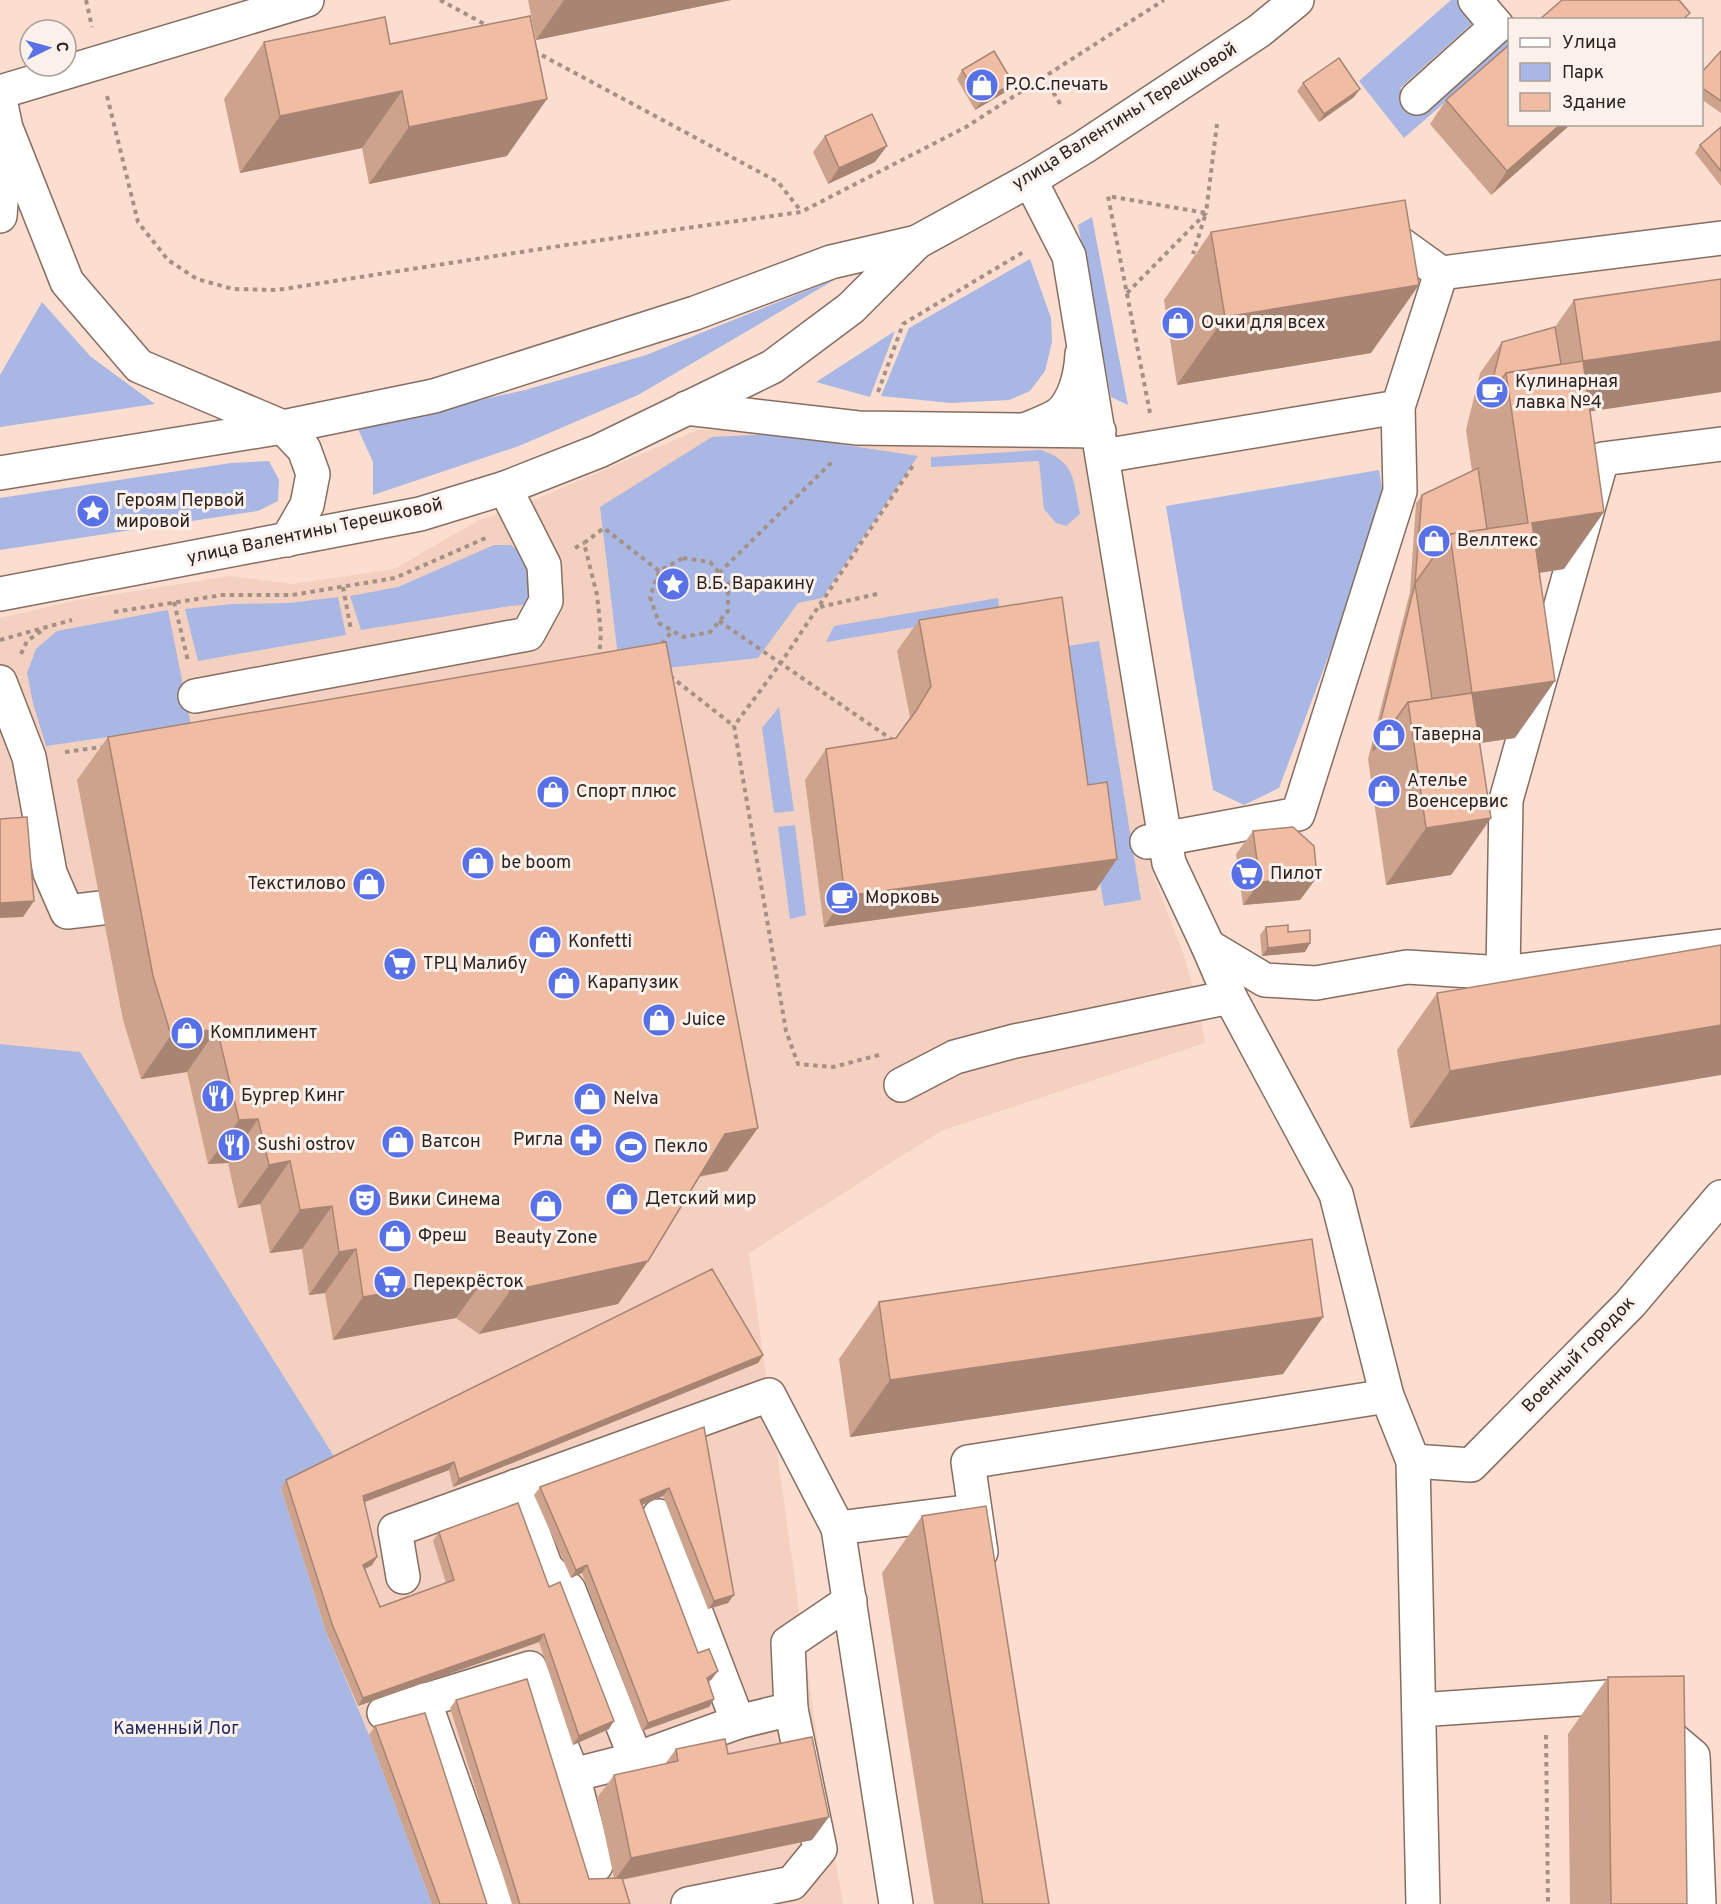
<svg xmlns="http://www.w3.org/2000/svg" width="1721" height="1904" font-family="Overpass,sans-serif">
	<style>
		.built { fill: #f3d0bf }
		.green { fill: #a9b7e4 }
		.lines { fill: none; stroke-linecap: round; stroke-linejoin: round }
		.minor-casing { stroke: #866d60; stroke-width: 36 }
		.major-casing { stroke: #866d60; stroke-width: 36 }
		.path { stroke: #a69086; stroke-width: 4; stroke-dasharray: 4.5 4.5; stroke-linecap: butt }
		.minor { stroke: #fff; stroke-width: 33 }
		.major { stroke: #fff; stroke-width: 33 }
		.wall { fill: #cea38d }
		.shaded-wall { fill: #a88473 }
		.building { fill: #f0bda4; stroke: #a88473; stroke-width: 1.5 }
		.labels { text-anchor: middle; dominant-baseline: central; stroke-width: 6; stroke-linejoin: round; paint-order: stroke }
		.poi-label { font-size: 18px; fill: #2d221d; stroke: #fbf0ea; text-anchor: start }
		.street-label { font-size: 18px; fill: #2d221d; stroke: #fbf0ea }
		.park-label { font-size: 18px; fill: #1e2960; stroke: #fbf0ea }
	</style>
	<rect width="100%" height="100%" fill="#fbded0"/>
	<path class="built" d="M773 429 1090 444 1152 872 1182 950 1198 1003 1205 1043 941 1131 749 1253 830 1830 843 1904H432L369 1735 326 1632 281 1488 80 1052 0 1044V618L78 600 230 576 292 584 394 569 479 520 515 508 698 430Z"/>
	<g class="green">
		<path d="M1451 0H1457L1475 21 1400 88 1417 109 1509 29V46L1404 138 1359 81Z"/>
		<path d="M1092 217 1128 405 1111 397 1078 225Z"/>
		<path d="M1030 259 1051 318 1052 342 1045 371 1030 391 1009 400 951 403 881 396 909 328Z"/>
		<path d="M836 279 638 395 519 446 373 495V462L357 427 525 390 646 355Z"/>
		<path d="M42 302 90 356 155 404 0 427V375Z"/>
		<path d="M895 331 870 397 816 382Z"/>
		<path d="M773 434 918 456 822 598 798 603 758 658 620 673 600 507 712 437Z"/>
		<path d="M1041 450C1076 462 1073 480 1080 514L1066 526 1056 523 1044 509 1039 461 931 467V457Z"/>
		<path d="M269 461 279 480 278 501 258 511 0 550V498L231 463Z"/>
		<path d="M1379 470 1385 506 1279 788 1244 805 1213 790 1166 506Z"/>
		<path d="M494 545H511L532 563 533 604 510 606 361 630 350 596 398 587Z"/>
		<path d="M338 597 346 635 198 661 185 609 233 604 290 603Z"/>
		<path d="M998 598 1000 613 826 642 834 626Z"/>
		<path d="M168 610 191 725 46 746 33 703 27 673 36 649 57 631Z"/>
		<path d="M1099 641 1141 900 1104 906 1062 647Z"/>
		<path d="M779 707 794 811 774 813 762 728Z"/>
		<path d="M795 825 806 915 790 919 778 827Z"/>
		<path d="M0 1044 80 1052 337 1461 281 1488 326 1632 369 1735 432 1904H0Z"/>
	</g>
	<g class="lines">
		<g class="minor-casing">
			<g id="minor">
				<path d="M0 92 307 0"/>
				<path d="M1417 98 1497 26 1475 0"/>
				<path d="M1030 180 1069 256 1169 863 1208 946 1230 997 1336 1194 1387 1396 1413 1461 1423 1904"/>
				<path d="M1377 227 1441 273 1721 238"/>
				<path d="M686 408 858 428 1099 431"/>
				<path d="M1027 429C1037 425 1048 421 1058 415 1075 402 1081 374 1082 354"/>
				<path d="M1103 456 1398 407 1441 273"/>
				<path d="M0 682 29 757 50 873 67 912 101 908"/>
				<path d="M195 696 528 634 546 601 544 565 505 488"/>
				<path d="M1147 842 1298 814 1400 491 1398 407"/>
				<path d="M1208 946 1265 980 1316 983 1407 967 1503 973 1721 946"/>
				<path d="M1503 973 1506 800 1602 459 1721 444"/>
				<path d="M901 1085 955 1057 1015 1041 1230 997"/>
				<path d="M1413 1461 1471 1465 1630 1304 1721 1197"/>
				<path d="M516 1486 546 1568 569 1590 636 1759 738 1722"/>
				<path d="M659 1516 738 1722 791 1709 788 1643 850 1601"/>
				<path d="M838 1528 896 1904"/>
				<path d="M981 1552 968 1462 1387 1396"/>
				<path d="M403 1577 395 1530 769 1395 838 1528 965 1512"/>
				<path d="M424 1700 496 1904"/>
				<path d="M1419 1710 1622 1696 1693 1756 1699 1904"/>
				<path d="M384 1713 530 1668 573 1775"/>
				<path d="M596 1865 573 1775 636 1759"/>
				<path d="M688 1904 792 1883 820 1849 791 1709"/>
			</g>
		</g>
		<g class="major-casing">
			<g id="major">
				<path d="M0 100 6 128 67 282 139 366 283 427 304 449 313 474 307 505 287 540"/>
				<path d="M0 216 6 136"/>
				<path d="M0 473 283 427 434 396 695 313 831 262 917 242 1030 180 1084 147 1259 31 1297 0"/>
				<path d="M0 594 420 514 505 488 599 451 772 367 851 308 917 242"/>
			</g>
		</g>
		<g class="path">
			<path d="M86 0 92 27"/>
			<path d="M440 0 488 26"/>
			<path d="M534 51 778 182 801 211"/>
			<path d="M1044 77 1062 107"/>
			<path d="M107 96 138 222 168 260 197 279 233 289 277 290 566 245 801 212 966 127 1164 0"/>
			<path d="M1127 293 1206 213 1217 124"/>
			<path d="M878 392 903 324 1025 251"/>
			<path d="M1150 413 1108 196 1206 213 1193 254"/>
			<path d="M575 548 584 543"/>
			<path d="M683 558 710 562 728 583V611L710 632 683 637 659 623 650 597 659 571Z"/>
			<path d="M719 573 833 461"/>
			<path d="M343 587 351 630"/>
			<path d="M174 602 188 661"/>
			<path d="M820 607 877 594"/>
			<path d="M114 612 222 595H292L395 578 488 537"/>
			<path d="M719 621 894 741"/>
			<path d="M0 640 72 620"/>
			<path d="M662 644 672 631"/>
			<path d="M21 654 27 641 44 629"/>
			<path d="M599 658 601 633 597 595 584 543 604 528 659 571"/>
			<path d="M670 676 734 726"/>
			<path d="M65 752 102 747"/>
			<path d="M879 1055 833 1067 798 1064 786 1031 734 726 780 664 914 464"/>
			<path d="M1546 1735 1548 1904"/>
		</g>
		<use href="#minor" class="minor"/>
		<use href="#major" class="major"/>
	</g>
	<g class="wall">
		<path d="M528 0H731L536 40Z"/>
		<path d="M264 42 390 44 507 156 369 184 362 148 240 173 224 99Z"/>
		<path d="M1721 51V113L1701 99V73Z"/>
		<path d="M962 70 1007 91 975 110 957 79Z"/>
		<path d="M1303 83 1354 97 1319 122 1297 91Z"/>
		<path d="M1446 100 1571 124 1491 195 1430 124Z"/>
		<path d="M1721 127V186L1695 153 1700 145Z"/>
		<path d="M825 136 875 162 828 184 813 152Z"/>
		<path d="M1211 232 1371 353 1177 385 1164 300Z"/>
		<path d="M1721 279V392L1590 411 1564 569 1539 573 1515 738 1480 743 1491 818 1451 875 1386 885 1368 759 1410 592 1416 503 1422 495 1472 471 1466 430 1480 373 1502 342 1555 327 1574 300Z"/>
		<path d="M919 620 1088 785 1096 890 824 927 805 780 826 749 896 738 899 733 910 717 897 651Z"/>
		<path d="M108 737 727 1171 699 1177 648 1261 618 1304 479 1334 456 1318 333 1340 325 1293 309 1295 302 1249 270 1253 260 1204 238 1208 228 1163 208 1164 187 1072 141 1079 123 1020 77 780Z"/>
		<path d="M1253 831 1317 877 1300 900 1243 905 1236 854Z"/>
		<path d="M1266 927 1288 932 1310 943 1305 952 1262 956 1260 935Z"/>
		<path d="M1721 945 1410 1128 1397 1050 1437 993Z"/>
		<path d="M879 1302 1323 1317 1283 1374 850 1437 839 1359Z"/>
		<path d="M763 1355 758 1363 453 1487 449 1470 364 1502 377 1557 372 1565 365 1569 380 1607 446 1583 433 1541 439 1532 549 1587 609 1729 573 1745 539 1642 358 1706 326 1632 281 1488 286 1480Z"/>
		<path d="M704 1427 728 1603 708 1609 663 1496 642 1505 698 1653 712 1679 709 1682 714 1699 709 1707 642 1731 582 1573 571 1578 534 1495 540 1487Z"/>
		<path d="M922 1516 1049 1904H934L882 1573Z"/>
		<path d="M1608 1677 1687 1904H1570L1568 1734Z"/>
		<path d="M456 1700 589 1879 614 1878 597 1798 614 1775 665 1764 676 1749 728 1754 812 1840 622 1880 630 1904H512L450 1708Z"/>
		<path d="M375 1726 487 1904H432L369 1735Z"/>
	</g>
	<g class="shaded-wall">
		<path d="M564 0H731L536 40Z"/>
		<path d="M1013 83 1007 91 975 110 981 102Z"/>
		<path d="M1360 89 1354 97 1319 122 1324 114Z"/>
		<path d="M402 91 362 148 240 173 280 116Z"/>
		<path d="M547 99 507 156 369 184 409 127Z"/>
		<path d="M1561 124H1571L1491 195 1507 171Z"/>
		<path d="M887 146 875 162 828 184 839 168Z"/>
		<path d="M1419 285 1371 353 1177 385 1225 317Z"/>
		<path d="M1721 341V392L1513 423 1583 361Z"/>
		<path d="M1604 512 1564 569 1492 580 1532 523Z"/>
		<path d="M1555 681 1515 738 1432 750 1472 693Z"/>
		<path d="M1491 818 1451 875 1386 885 1426 828Z"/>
		<path d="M1117 859 1096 890 824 927 845 896Z"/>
		<path d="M1317 877 1300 900 1243 905 1260 882Z"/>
		<path d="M34 901 23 917 0 918V903Z"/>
		<path d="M1310 943 1305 952 1262 956 1268 948Z"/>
		<path d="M1721 1025V1075L1410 1128 1450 1071Z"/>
		<path d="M217 1029 187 1072 141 1079 171 1035Z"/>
		<path d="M258 1119 228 1163 208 1164 239 1120Z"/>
		<path d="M758 1128 727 1171 695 1177 725 1134Z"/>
		<path d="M290 1161 260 1204 238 1208 269 1165Z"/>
		<path d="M332 1206 302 1249 270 1253 300 1210Z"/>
		<path d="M356 1249 325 1293 309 1295 339 1252Z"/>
		<path d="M648 1261 618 1304 479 1334 510 1291Z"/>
		<path d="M487 1275 456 1318 333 1340 363 1297Z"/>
		<path d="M1323 1317 1283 1374 850 1437 890 1380Z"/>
		<path d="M763 1355 758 1363 453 1487 459 1479Z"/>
		<path d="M454 1462 449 1470 357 1505 363 1496Z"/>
		<path d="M669 1488 663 1496 634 1508 640 1500Z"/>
		<path d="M377 1557 372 1565 358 1573 363 1565Z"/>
		<path d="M587 1565 582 1573 571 1578 576 1570Z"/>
		<path d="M734 1595 728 1603 708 1609 714 1601Z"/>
		<path d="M544 1634 539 1642 358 1706 363 1698Z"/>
		<path d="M718 1671 712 1679 702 1686 707 1678Z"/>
		<path d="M714 1699 709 1707 642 1731 648 1723Z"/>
		<path d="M614 1721 609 1729 573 1745 579 1736Z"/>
		<path d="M829 1817 812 1840 614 1881 631 1858Z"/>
	</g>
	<g class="building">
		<path d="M1562 0H1679L1690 13 1682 20H1539Z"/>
		<path d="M530 16 547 99 409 127 402 91 280 116 264 42 385 17 390 44Z"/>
		<path d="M1509 45V124H1561L1507 171 1446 100Z"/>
		<path d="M994 51 1013 83 981 102 962 70Z"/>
		<path d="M1721 51V101L1701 87V73Z"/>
		<path d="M1339 58 1360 89 1324 114 1303 83Z"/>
		<path d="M872 114 887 146 839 168 825 136Z"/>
		<path d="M1721 127V171L1700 145Z"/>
		<path d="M1405 200 1419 285 1225 317 1211 232Z"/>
		<path d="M1721 279V341L1583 361 1574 300Z"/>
		<path d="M1555 327 1561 364 1506 373 1488 399 1502 342Z"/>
		<path d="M1583 361 1604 512 1532 523 1555 681 1472 693 1491 818 1426 828 1408 702 1472 693 1450 534 1528 523 1506 373Z"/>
		<path d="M1478 468 1487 529 1450 534 1415 583 1422 495Z"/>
		<path d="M1415 584 1432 699 1408 702 1373 751Z"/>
		<path d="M1062 597 1088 785 1107 782 1117 859 845 896 826 749 896 738 916 711 931 686 919 620Z"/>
		<path d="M666 642 758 1128 725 1134 648 1261 510 1291 487 1275 363 1297 356 1249 339 1252 332 1206 300 1210 290 1161 269 1165 258 1119 239 1120 217 1029 171 1035 153 976 108 737Z"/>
		<path d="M27 817 34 901 0 903V819Z"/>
		<path d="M1293 827 1314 846 1317 877 1260 882 1253 831Z"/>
		<path d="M1288 925V932L1310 930V943L1268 948 1266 927Z"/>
		<path d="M1721 945V1025L1450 1071 1437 993Z"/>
		<path d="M1312 1239 1323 1317 890 1380 879 1302Z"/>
		<path d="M712 1269 763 1355 459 1479 454 1462 363 1496 377 1557 363 1565 380 1607 454 1580 439 1532 518 1503 549 1587 560 1582 614 1721 579 1736 544 1634 363 1698 332 1624 286 1480Z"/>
		<path d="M704 1427 734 1595 714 1601 669 1488 640 1500 698 1653 709 1649 718 1671 707 1678 714 1699 648 1723 587 1565 576 1570 540 1487Z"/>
		<path d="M986 1506 1049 1904H983L922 1516Z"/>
		<path d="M1684 1676 1687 1904H1611L1608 1677Z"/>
		<path d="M527 1679 589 1879 622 1878 630 1904H520L456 1700Z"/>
		<path d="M425 1713 487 1904H440L375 1726Z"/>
		<path d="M812 1737 829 1817 631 1858 614 1775 678 1761 676 1749 725 1739 728 1754Z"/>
	</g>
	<defs>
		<g id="shop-disc" transform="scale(1.725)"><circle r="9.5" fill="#5971e7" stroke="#fbf0ea"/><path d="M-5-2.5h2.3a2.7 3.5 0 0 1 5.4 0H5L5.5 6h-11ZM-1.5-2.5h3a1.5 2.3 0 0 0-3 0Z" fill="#fff"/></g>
		<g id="cafe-disc" transform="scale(1.725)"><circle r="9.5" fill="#5971e7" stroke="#fbf0ea"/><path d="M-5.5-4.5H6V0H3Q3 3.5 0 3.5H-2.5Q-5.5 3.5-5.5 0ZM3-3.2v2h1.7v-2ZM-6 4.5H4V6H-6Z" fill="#fff"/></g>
		<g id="sight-disc" transform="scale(1.725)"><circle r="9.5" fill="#5971e7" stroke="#fbf0ea"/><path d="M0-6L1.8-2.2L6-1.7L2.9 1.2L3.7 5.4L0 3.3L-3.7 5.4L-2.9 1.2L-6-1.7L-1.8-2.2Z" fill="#fff"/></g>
		<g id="supermarket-disc" transform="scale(1.725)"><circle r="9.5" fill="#5971e7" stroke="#fbf0ea"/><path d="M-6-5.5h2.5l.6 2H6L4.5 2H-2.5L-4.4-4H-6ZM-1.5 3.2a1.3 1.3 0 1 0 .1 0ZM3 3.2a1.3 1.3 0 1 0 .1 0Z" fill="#fff"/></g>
		<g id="restaurant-disc" transform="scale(1.725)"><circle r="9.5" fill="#5971e7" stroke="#fbf0ea"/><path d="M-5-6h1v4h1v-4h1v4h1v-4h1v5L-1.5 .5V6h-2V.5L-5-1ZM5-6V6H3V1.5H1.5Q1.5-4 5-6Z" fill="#fff"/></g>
		<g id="pharmacy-disc" transform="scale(1.725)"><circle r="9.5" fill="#5971e7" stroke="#fbf0ea"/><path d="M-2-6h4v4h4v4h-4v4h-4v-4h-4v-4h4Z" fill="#fff"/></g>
		<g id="stadium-disc" transform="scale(1.725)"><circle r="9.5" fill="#5971e7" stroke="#fbf0ea"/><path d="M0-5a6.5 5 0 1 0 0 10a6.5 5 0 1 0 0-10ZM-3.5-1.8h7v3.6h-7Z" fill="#fff"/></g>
		<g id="theatre-disc" transform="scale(1.725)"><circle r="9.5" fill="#5971e7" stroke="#fbf0ea"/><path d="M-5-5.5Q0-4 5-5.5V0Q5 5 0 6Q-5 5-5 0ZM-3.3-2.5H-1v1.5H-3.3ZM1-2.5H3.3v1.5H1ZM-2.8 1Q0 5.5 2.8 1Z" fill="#fff"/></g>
	</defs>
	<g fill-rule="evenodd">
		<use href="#shop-disc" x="982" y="85"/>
		<use href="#shop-disc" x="1178" y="323"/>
		<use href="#cafe-disc" x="1492" y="392"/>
		<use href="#sight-disc" x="93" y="511"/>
		<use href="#shop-disc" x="1434" y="541"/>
		<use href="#sight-disc" x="673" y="584"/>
		<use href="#shop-disc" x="1389" y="735"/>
		<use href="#shop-disc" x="1384" y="791"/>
		<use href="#shop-disc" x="553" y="792"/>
		<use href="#shop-disc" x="478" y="863"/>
		<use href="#supermarket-disc" x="1247" y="874"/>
		<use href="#shop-disc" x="369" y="884"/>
		<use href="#cafe-disc" x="842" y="898"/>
		<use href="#shop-disc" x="545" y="942"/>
		<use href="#supermarket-disc" x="400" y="964"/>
		<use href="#shop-disc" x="564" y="983"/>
		<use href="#shop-disc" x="659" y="1020"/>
		<use href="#shop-disc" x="187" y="1033"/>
		<use href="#restaurant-disc" x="218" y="1096"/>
		<use href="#shop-disc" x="590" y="1099"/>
		<use href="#pharmacy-disc" x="586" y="1140"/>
		<use href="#shop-disc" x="398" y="1142"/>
		<use href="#restaurant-disc" x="234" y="1145"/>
		<use href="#stadium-disc" x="631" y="1147"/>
		<use href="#shop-disc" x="622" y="1199"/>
		<use href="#theatre-disc" x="365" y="1200"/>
		<use href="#shop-disc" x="546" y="1206"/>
		<use href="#shop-disc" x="395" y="1236"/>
		<use href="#supermarket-disc" x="390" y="1282"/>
	</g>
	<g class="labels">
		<g class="poi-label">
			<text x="1005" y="85">Р.О.С.печать</text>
			<text x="1201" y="323">Очки для всех</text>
			<text x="1515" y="382">Кулинарная<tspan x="1515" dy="21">лавка №4</tspan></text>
			<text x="116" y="501">Героям Первой<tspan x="116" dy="21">мировой</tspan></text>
			<text x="1457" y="541">Веллтекс</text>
			<text x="696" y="584">В.Б. Варакину</text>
			<text x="1412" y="735">Таверна</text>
			<text x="1407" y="781">Ателье<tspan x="1407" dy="21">Военсервис</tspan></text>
			<text x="576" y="792">Спорт плюс</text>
			<text x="501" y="863">be boom</text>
			<text x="1270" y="874">Пилот</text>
			<text x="346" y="884" text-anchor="end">Текстилово</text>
			<text x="865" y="898">Морковь</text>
			<text x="568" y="942">Konfetti</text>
			<text x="423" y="964">ТРЦ Малибу</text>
			<text x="587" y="983">Карапузик</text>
			<text x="682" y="1020">Juice</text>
			<text x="210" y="1033">Комплимент</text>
			<text x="241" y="1096">Бургер Кинг</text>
			<text x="613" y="1099">Nelva</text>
			<text x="563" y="1140" text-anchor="end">Ригла</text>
			<text x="421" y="1142">Ватсон</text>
			<text x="257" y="1145">Sushi ostrov</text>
			<text x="654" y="1147">Пекло</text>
			<text x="645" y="1199">Детский мир</text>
			<text x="388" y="1200">Вики Синема</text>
			<text x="418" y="1236">Фреш</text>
			<text x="546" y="1238" text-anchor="middle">Beauty Zone</text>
			<text x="413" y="1282">Перекрёсток</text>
		</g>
		<g class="street-label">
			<text transform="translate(1125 117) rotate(-32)">улица Валентины Терешковой</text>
			<text transform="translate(315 532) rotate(-12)">улица Валентины Терешковой</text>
			<text transform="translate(1579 1355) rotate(-46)">Военный городок</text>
		</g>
		<g class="park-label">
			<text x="176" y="1729">Каменный Лог</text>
		</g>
	</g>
	<rect x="1508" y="18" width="195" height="108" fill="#fbf0ea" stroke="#a99e98" stroke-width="1.5"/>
	<rect x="1520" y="38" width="30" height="9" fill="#ffffff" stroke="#a99e98" stroke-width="1.5"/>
	<text x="1562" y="48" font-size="18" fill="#2d221d">Улица</text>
	<rect x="1520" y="63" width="30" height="18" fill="#a9b7e4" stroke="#a99e98" stroke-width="1.5"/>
	<text x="1562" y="78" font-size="18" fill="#2d221d">Парк</text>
	<rect x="1520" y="93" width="30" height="18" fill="#f0bda4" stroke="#a99e98" stroke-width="1.5"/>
	<text x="1562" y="108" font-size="18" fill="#2d221d">Здание</text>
	<g transform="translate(48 48) rotate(85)"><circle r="28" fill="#fbf0ea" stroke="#a99e98" stroke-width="1.5"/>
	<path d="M0-4.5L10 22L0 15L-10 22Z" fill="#5971e7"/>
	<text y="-9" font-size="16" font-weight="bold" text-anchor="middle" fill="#2d221d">С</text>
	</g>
</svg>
